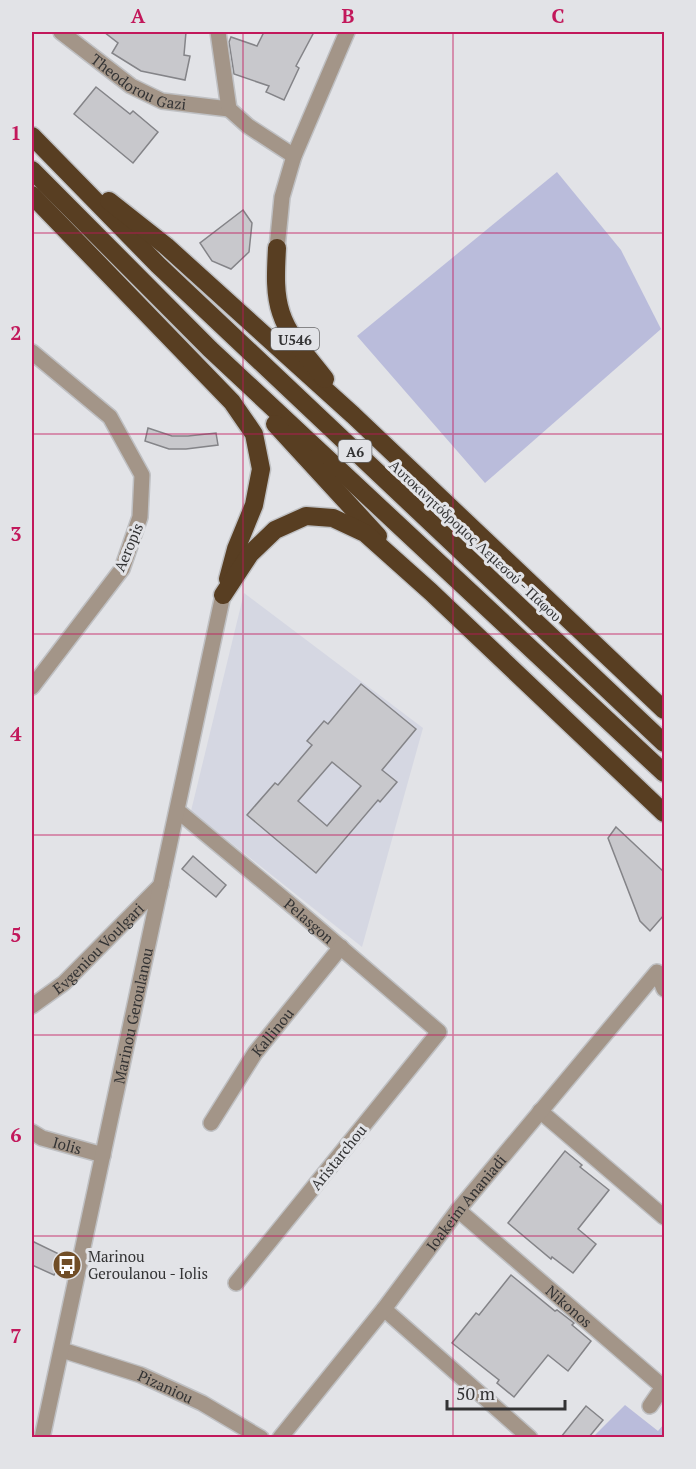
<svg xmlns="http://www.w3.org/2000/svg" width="696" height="1469" font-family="'PT Serif',serif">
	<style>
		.built { fill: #d5d7e2 }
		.green { fill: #babcdb }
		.building { fill: #c8c8cc; stroke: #848488; stroke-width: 1.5; fill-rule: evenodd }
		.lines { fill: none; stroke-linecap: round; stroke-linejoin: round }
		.minor-casing { stroke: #bfc0c3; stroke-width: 18 }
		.highway-casing { stroke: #bfc0c3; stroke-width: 21 }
		.minor { stroke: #a39588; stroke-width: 15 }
		.highway { stroke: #583e22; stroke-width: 18 }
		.grid { fill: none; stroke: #c2185b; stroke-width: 1.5; stroke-opacity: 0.55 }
		.labels { text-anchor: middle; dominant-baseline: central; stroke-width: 6; stroke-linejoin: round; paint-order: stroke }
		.shield { fill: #e2e3e7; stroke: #68686a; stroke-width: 1.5 }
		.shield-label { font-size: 14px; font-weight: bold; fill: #333334 }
		.street-label { font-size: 15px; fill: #333334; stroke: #e2e3e7 }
		.poi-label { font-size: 15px; fill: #333334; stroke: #e2e3e7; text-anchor: start }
		.neatline { fill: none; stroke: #c2185b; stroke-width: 2 }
		.grid-label { font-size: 20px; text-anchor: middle; font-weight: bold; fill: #c2185b }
	</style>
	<rect width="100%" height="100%" fill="#e2e3e7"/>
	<path class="built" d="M244 593 423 728 362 947 191 811Z"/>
	<g class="green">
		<path d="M557 172 621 250 661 329 485 483 357 336Z"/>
		<path d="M625 1405 658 1431 664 1424V1437H593Z"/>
	</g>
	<g class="building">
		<path d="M104 32H186L184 55 190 56 185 80 141 71 133 66 112 53 118 43Z"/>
		<path d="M264 32H314L296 66 299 68 284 100 266 92 269 86 234 74 229 42 231 37 257 46Z"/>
		<path d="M96 87 130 114 133 111 158 132 133 163 74 114Z"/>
		<path d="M243 210 252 223 249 252 231 269 212 261 200 243Z"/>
		<path d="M148 428 172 436H188L216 433 218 445 186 449H169L145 441Z"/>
		<path d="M361 684 416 729 382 770 397 782 380 802 378 800 316 873 247 815 275 783 278 785 312 745 307 741 324 721 328 724ZM332 762 361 786 327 826 298 801Z"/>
		<path d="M616 827 664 872V915L650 931 640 921 608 838Z"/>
		<path d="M193 856 226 885 216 897 182 869Z"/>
		<path d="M565 1151 582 1165 580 1167 609 1190 578 1229 596 1244 573 1273 552 1257 551 1259 508 1223Z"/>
		<path d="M32 1241 63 1256 54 1275 32 1265Z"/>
		<path d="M511 1275 555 1311 557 1310 574 1323 572 1325 591 1341 568 1371 548 1355 514 1397 497 1383 499 1380 452 1343 476 1313 479 1315Z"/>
		<path d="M586 1406 603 1420 589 1437H561Z"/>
	</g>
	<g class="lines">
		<g class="minor-casing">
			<g id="minor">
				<path id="s1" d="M61 32 131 86 162 101 229 109"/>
				<path d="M218 32 229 109 248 126 294 156"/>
				<path d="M277 248 282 197 294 156 347 32"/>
				<path d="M32 352 110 417 142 475 140 517 122 569 32 687"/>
				<path id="s2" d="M178 811 296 909 439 1032 236 1283"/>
				<path id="s3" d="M32 1006 64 983 161 885"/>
				<path d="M540 1111 664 1217"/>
				<path id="s4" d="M211 1123 255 1053 341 947"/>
				<path id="s5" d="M32 1132 42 1138 103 1155"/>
				<path id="s6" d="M458 1210 663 1387 650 1406"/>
				<path d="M384 1309 530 1438"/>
				<path id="s7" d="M62 1350 141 1375 202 1403 261 1438"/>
				<path id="s8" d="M42 1438 223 595"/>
				<path id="s9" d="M280 1438 384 1309 458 1210 657 972 664 989"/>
			</g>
		</g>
		<g class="highway-casing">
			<g id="highway">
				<path d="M32 136 158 265 664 743"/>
				<path d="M32 170 210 349 664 773"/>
				<path d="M32 195 232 402 254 434 261 469 254 505 236 549 228 579"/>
				<path d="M109 201 166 246 353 415 664 710"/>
				<path d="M277 248C276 269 274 292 281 313 289 338 310 359 325 379"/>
				<path d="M275 424 378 536"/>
				<path d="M223 595 250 554 275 530 306 516 333 518 365 533 431 592 664 813"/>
			</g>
		</g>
		<use href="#minor" class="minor"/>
		<use href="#highway" class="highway"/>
	</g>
	<path class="grid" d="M243 32V1438M453 32V1438M32 233H664M32 434H664M32 634H664M32 835H664M32 1035H664M32 1236H664"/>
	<defs>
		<g id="bus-disc" transform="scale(1.5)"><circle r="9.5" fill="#704d26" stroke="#e2e3e7"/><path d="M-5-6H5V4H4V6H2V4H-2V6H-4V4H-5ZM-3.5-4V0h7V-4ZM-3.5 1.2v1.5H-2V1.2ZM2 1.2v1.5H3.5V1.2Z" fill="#fff"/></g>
	</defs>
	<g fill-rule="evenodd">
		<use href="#bus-disc" x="67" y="1265"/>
	</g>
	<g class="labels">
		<g class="shield">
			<rect x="271" y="328" width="48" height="22" rx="4.5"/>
			<rect x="338.5" y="440" width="33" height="22" rx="4.5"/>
		</g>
		<g class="shield-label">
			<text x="295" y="339">U546</text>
			<text x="355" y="451">A6</text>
		</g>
		<g class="street-label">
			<text stroke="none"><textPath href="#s1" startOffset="94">Theodorou Gazi</textPath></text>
			<text transform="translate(476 540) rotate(43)">Αυτοκινητόδρομος Λεμεσού - Πάφου</text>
			<text transform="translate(128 547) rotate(-67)">Aeropis</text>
			<text stroke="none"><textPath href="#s2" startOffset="171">Pelasgon</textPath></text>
			<text stroke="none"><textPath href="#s3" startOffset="88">Evgeniou Voulgari</textPath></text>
			<text stroke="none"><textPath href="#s8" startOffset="432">Marinou Geroulanou</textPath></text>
			<text stroke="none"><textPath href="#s4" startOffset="110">Kallinou</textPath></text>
			<text stroke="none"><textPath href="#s5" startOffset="38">Iolis</textPath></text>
			<text transform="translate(338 1157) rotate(-51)">Aristarchou</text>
			<text stroke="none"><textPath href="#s9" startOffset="300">Ioakeim Ananiadi</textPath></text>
			<text stroke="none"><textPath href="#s6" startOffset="147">Nikonos</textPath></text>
			<text stroke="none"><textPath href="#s7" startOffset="110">Pizaniou</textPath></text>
		</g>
		<g class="poi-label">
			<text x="88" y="1256">Marinou<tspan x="88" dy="17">Geroulanou - Iolis</tspan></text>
		</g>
	</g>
	<rect width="696" height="1469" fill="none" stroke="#e2e3e7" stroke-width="66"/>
	<path d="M447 1400v9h118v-9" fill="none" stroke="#333334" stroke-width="3"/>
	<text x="456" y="1400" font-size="18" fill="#333334" stroke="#e2e3e7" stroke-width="4.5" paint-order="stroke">50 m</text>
	<rect x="33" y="33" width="630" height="1403" class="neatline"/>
	<g class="grid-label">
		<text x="138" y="23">A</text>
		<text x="348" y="23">B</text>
		<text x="558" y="23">C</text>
		<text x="16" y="140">1</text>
		<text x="16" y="340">2</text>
		<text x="16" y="541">3</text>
		<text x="16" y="741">4</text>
		<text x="16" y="942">5</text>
		<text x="16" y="1142">6</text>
		<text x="16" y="1343">7</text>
	</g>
</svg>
